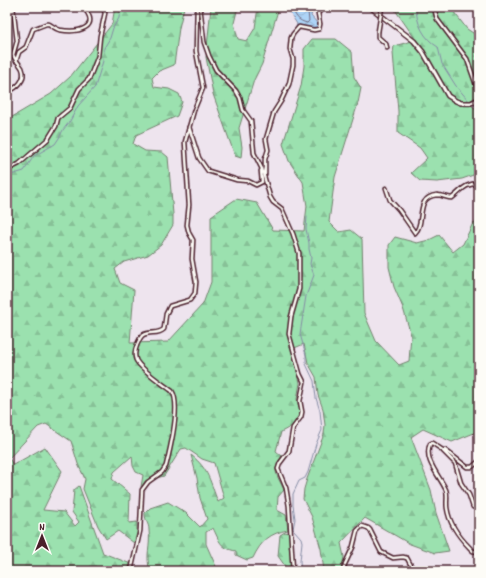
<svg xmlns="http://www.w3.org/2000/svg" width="486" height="578" font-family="Dekko,sans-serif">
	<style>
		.forest { fill: url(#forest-firs); stroke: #72806d }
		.water { fill: url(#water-waves); stroke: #858ca5 }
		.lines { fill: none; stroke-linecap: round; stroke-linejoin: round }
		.shore { stroke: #72677d; stroke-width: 1 }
		.stream { stroke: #858ca5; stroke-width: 1 }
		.minor-casing { stroke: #4a1f2b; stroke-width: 5.5 }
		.tertiary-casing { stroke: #4a1f2b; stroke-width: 6 }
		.minor { stroke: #fdfcf7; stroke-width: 2.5 }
		.tertiary { stroke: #fdfcf7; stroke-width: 3 }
		.minor-bridge-casing { stroke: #4a1f2b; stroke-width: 5.5; stroke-linecap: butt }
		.minor-bridge { stroke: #fdfcf7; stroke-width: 2.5 }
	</style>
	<defs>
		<pattern id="forest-firs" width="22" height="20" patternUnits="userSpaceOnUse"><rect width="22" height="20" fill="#9be1af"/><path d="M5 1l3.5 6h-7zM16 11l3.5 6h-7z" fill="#87c197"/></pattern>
		<pattern id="water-waves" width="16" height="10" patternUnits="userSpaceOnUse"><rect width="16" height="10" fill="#add4f7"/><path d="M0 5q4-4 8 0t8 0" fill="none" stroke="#96b6d4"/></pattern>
	</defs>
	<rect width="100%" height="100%" fill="#eee4ee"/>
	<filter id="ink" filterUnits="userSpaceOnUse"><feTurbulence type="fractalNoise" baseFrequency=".025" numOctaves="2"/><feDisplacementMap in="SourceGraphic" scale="8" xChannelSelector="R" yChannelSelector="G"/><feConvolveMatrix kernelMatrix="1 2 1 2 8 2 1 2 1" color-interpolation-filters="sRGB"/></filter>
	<g filter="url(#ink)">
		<g class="forest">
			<path d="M115 7H184L179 28 174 65 159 71 152 78 154 87 169 89 179 94 182 102 177 116 136 135 133 144 145 151 162 152 168 157 173 214V225L161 245 148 255 124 262 115 269 120 283 134 290 130 343 168 342 203 304 211 282V216L236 199 257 203 273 230 304 231 307 206 303 182 289 161 283 144 301 86 304 66V49L312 39H336L352 52 354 77 361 88 358 103 335 177 329 222 339 232 351 230 362 239 364 313 376 341 399 365 409 361 411 335 403 308 394 287 389 267V245L395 237 417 243 429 240 439 235 453 252 463 244 473 223 479 220V431L452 442 423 429 411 437 431 490 436 513 449 551 435 553 410 544 365 518 341 543 344 557 341 571H324L321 549 312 517 303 499 304 489 307 479 324 434 325 425 323 409 318 395 316 377 308 363 304 344 292 349 300 383 297 399 300 413 292 426 281 432 276 451 282 456C271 471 277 474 284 490L278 497 277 510 286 515 288 530C270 533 261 541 253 558L247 560 236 555V551C220 548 220 542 213 528L206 532V544L218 571H150C145 555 151 546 149 530 149 523 145 522 145 513L150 508 168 502 186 513 200 527 207 519 200 498 197 478 191 455C209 469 210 482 218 502L224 498 214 463 202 459 186 448 181 449 164 476 145 481 142 487H141L143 475 136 472 133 466 132 456 114 472 112 479 130 494 129 523 137 522V533L134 543 118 531 106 539 98 526 83 489 85 479 78 464 71 441 46 424 38 427 9 458 13 465 45 447 62 471 43 510 64 512 75 526 79 522 72 512 74 490 79 486 103 553 131 564 126 571H7V120L51 94 70 77 112 24Z"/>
			<path d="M211 7H238L234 23 238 39 247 41 255 28 258 7H279L262 64 254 80 239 128 242 147 241 158 235 156 213 94 206 57Z"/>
			<path d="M393 7H450L467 29 479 37 478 63 479 88 478 97 471 100 472 106 479 111V173L462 179 437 182 420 181 411 173 427 158 420 148 398 133V111L393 53 394 46 416 40Z"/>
			<path d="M285 532 289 533 291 571H285V566L278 556 280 535Z"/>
		</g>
		<path class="water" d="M290 7H316L312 12 311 16 318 24V27L314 29 299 25 295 30 297 24 290 13Z"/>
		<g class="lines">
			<path class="shore" d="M294 7C293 16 299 21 307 23L309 21 308 12 311 7"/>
			<g class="stream">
				<path d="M416 7C416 23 424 39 438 47L442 64 456 86 469 101"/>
				<path d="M474 105 479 109"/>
				<path d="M7 176 24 171 34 156 55 144 59 138 63 130 70 121 78 106 95 87 103 61 104 48 110 38 113 28 119 18 120 7"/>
				<path d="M301 571 300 561 302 542 301 538 293 529 295 519 293 505V494L299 481 305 478 308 472 316 444 322 430 320 411 316 398 314 381 306 364V355L300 334 306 296 314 275 310 264 311 258 309 249V243L306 229 307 217"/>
			</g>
			<g class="minor-casing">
				<g id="minor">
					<path d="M200 7 204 42 209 56 216 70 236 91 240 98 243 110 251 121 254 153 262 169 270 197 273 202 282 209 293 234 299 253V289L291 317 289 334 300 374 304 382 300 401 302 412 301 417 293 428 289 451 280 463 278 469 286 488 289 506 293 571"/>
					<path d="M434 7 437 19 467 59 479 93"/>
					<path d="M378 32V37L386 44 387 48"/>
					<path d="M16 61 19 52 26 47 33 29 46 24H49C52 26 56 29 60 30 78 33 102 28 83 7"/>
					<path d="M7 92C17 88 27 80 22 68 19 63 15 60 13 55L17 41 13 7"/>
					<path d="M189 127 199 158 208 171 237 180 248 181 256 185 262 182 261 171 262 169"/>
					<path d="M7 170 19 164 48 139 56 126 58 118 70 108 79 89 89 79 98 56 100 36 105 13 103 7"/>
					<path d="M265 174V159L268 150 266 139 274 112 281 101 289 84 293 65V59L290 49 291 38 293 34 299 27 314 30 319 29 320 24 318 13 324 7"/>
					<path d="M386 188 390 200 399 210 415 233C426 223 414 197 437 195 442 195 447 198 452 198 464 189 462 185 479 183"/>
					<path d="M444 451 432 443 430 444C423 460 440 476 446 490 448 495 446 502 447 508 449 523 460 538 470 548L473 551 479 552"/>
					<path d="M479 461 472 467H467L445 450 443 451 455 463 461 483 469 495 473 507 479 506"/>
					<path d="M479 555V561"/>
					<path d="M131 571 140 531 142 490 148 482 162 472 166 466C170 450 181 404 172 391 163 384 140 369 136 360 134 355 135 350 137 345 139 341 140 337 143 335 150 331 158 335 164 329L166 314 170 306 190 300 195 293 196 282 192 259 193 240 189 233 187 225 189 205 185 142 194 110 203 88 196 51 197 7"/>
					<path d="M343 571 345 564 353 547 357 531 362 526 368 528 370 530 381 552 393 558 403 557 407 558 414 571"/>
				</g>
			</g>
			<g class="tertiary-casing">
				<path id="tertiary" d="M370 7 414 41 423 52 448 96 456 101 461 103H471L479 99"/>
			</g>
			<use href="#minor" class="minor"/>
			<use href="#tertiary" class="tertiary"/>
			<g class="minor-bridge-casing">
				<path id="minor-bridge" d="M378 32 382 7"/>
			</g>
			<use href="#minor-bridge" class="minor-bridge"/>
		</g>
	</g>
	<rect width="486" height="578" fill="none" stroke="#fdfcf7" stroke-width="24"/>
	<rect x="12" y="12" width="462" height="554" fill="none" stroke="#4a1f2b" stroke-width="1.5" filter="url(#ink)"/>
	<g transform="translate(42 536)" stroke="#fdfcf7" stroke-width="3" paint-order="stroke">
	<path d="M0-3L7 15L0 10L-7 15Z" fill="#4a1f2b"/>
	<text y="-6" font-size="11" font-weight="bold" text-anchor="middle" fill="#4a1f2b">N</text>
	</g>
</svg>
